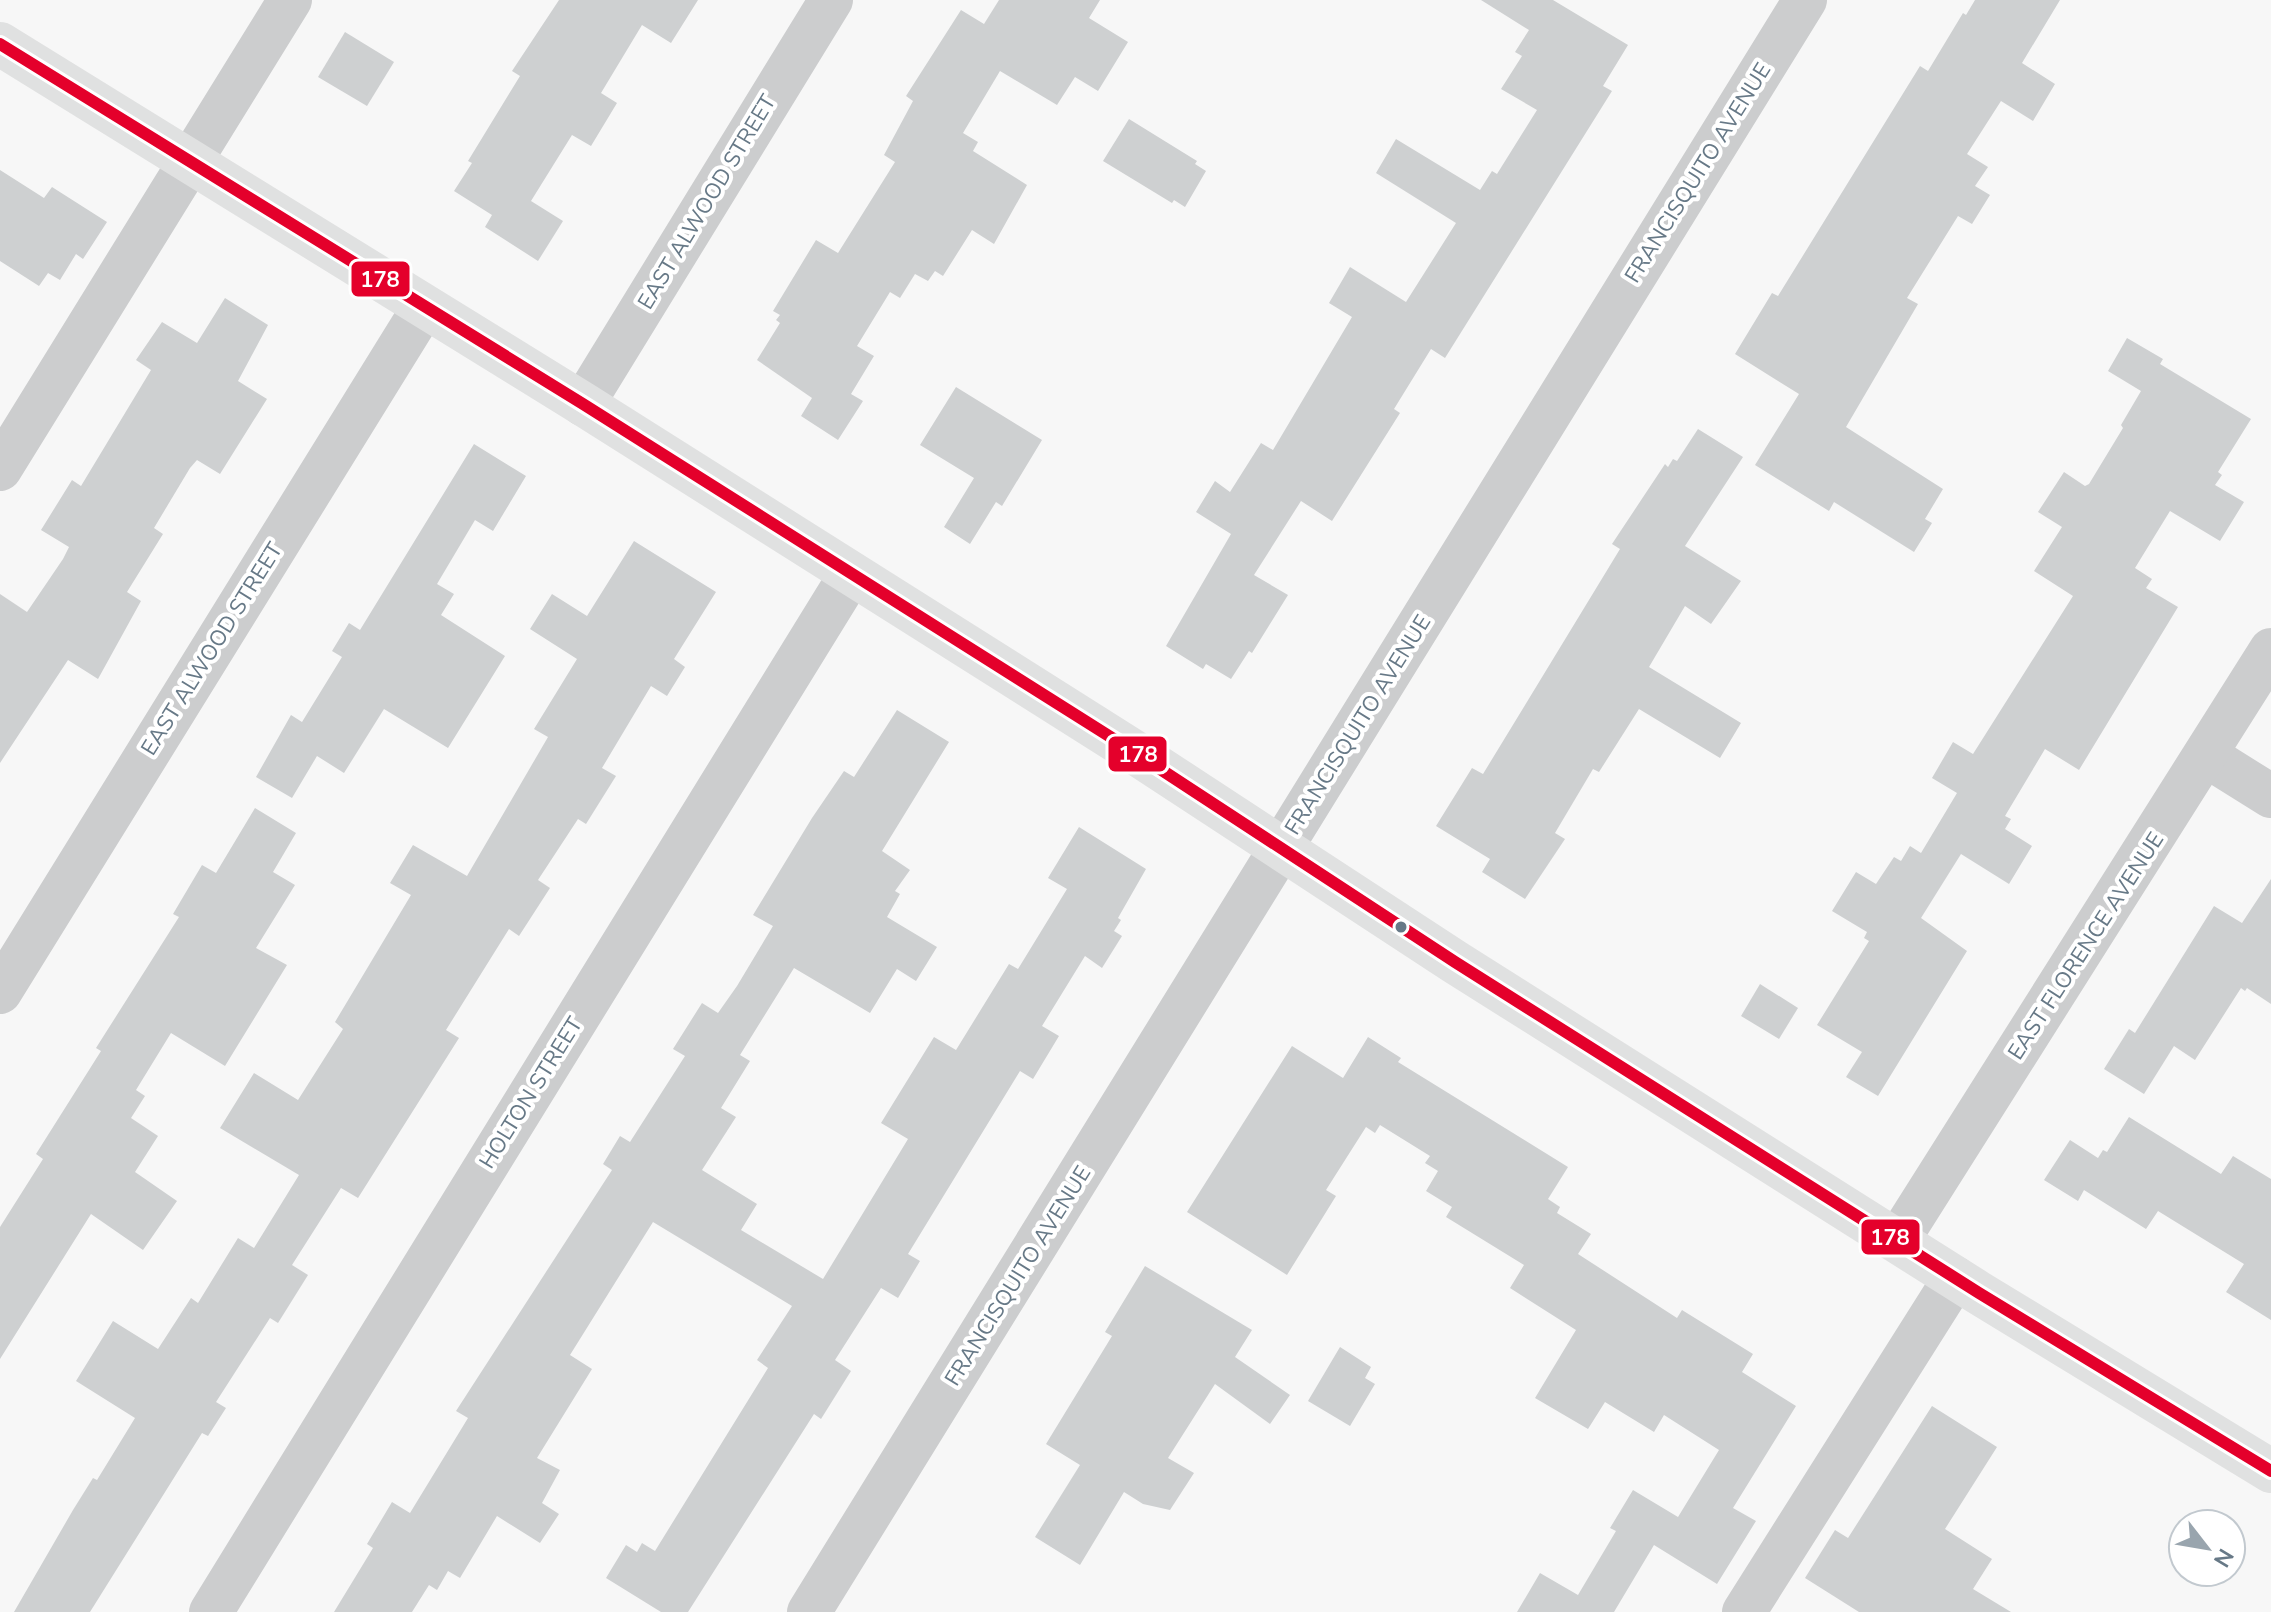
<svg xmlns="http://www.w3.org/2000/svg" width="2271" height="1612" font-family="'Nunito Sans',sans-serif">
	<style>
		.building { fill: #ced0d1 }
		.lines { fill: none; stroke-linecap: round; stroke-linejoin: round }
		.minor { stroke: #cccdce; stroke-width: 44 }
		.major { stroke: #e0e1e1; stroke-width: 44 }
		.bus-1-casing { stroke: #fff; stroke-width: 18 }
		.bus-1 { stroke: #e4002b; stroke-width: 12 }
		.bus-dot { fill: #677987; stroke: #fff; stroke-width: 3 }
		.labels { text-anchor: middle; dominant-baseline: central; stroke-width: 8; stroke-linejoin: round; paint-order: stroke }
		.street-label { font-size: 22px; fill: #677987; stroke: #fff }
		.line-badge { stroke: #fff; stroke-width: 3 }
		.badge-label { font-size: 22px; text-anchor: middle; font-weight: bold; fill: #fff }
	</style>
	<rect width="100%" height="100%" fill="#f7f7f7"/>
	<g class="building">
		<path d="M559 0H698L671 43 642 25 601 93 617 103 591 146 572 135 531 201 563 221 538 261 485 227 492 215 454 191 472 163 468 161 520 76 512 71Z"/>
		<path d="M999 0H1100L1089 18 1128 42 1098 91 1075 77 1057 105 1000 71 963 133 978 142 973 151 1027 185 994 244 972 230 943 276 935 271 928 281 915 274 900 298 890 292 857 346 874 356 851 394 863 401 838 440 801 416 812 398 757 360 780 323 776 320 780 315 773 311 816 240 838 253 895 162 884 155 913 101 906 96 961 10 984 24Z"/>
		<path d="M1481 0H1553L1628 45 1603 86 1612 91 1445 358 1431 349 1394 409 1400 413 1332 521 1301 501 1254 575 1288 595 1252 653 1249 651 1231 679 1206 664 1203 669 1166 646 1231 534 1196 512 1215 481 1230 492 1261 443 1273 450 1352 317 1329 303 1350 267 1406 302 1456 223 1376 173 1396 139 1480 190 1492 171 1497 174 1537 110 1501 89 1522 56 1515 52 1529 30Z"/>
		<path d="M1975 0H2060L2022 63 2055 84 2033 121 2001 101 1967 154 1988 167 1975 186 1990 195 1972 224 1958 216 1907 298 1918 304 1846 427 1943 489 1925 519 1932 523 1914 552 1834 502 1829 511 1755 465 1799 394 1735 354 1772 293 1778 296 1920 66 1928 71 1963 13 1966 15Z"/>
		<path d="M345 32 394 62 367 106 318 77Z"/>
		<path d="M1129 119 1197 161 1195 164 1206 171 1185 207 1174 200 1172 203 1103 161Z"/>
		<path d="M0 170 44 198 52 187 107 222 83 259 76 254 60 280 48 273 39 286 0 261Z"/>
		<path d="M225 298 268 325 238 381 267 399 220 474 197 460 190 468 154 528 163 534 127 592 141 601 98 679 68 660 0 763V594L27 612 63 559 69 547 41 530 72 480 81 486 151 370 136 360 162 322 197 343Z"/>
		<path d="M2127 338 2163 359 2160 364 2251 419 2218 472 2222 475 2215 485 2244 502 2220 541 2170 511 2135 568 2152 579 2146 588 2178 607 2079 770 2045 749 2005 816 2011 819 2005 829 2032 846 2009 884 1961 854 1921 918 1967 951 1878 1096 1846 1077 1862 1052 1817 1025 1869 941 1864 938 1867 932 1832 911 1856 872 1876 884 1894 857 1901 861 1910 846 1921 853 1957 793 1932 778 1953 742 1973 754 2073 596 2034 571 2062 527 2038 512 2064 472 2085 486 2089 484 2123 428 2121 425 2141 391 2108 371Z"/>
		<path d="M956 387 1042 440 1002 506 996 502 970 544 944 527 974 478 920 445Z"/>
		<path d="M1698 429 1743 457 1685 546 1741 581 1711 624 1685 606 1649 667 1741 723 1720 758 1639 709 1599 772 1593 769 1555 833 1565 839 1525 899 1482 872 1490 859 1436 826 1472 768 1483 774 1620 549 1612 544 1665 464 1668 467 1673 459 1677 461Z"/>
		<path d="M474 444 526 476 493 531 475 520 437 584 454 594 441 615 505 656 448 748 384 709 344 773 317 756 292 798 256 777 291 715 302 722 342 657 332 651 349 623 360 630Z"/>
		<path d="M634 541 716 592 674 659 685 667 667 696 651 686 602 768 616 776 586 824 578 819 538 880 550 888 519 936 509 929 446 1030 459 1038 358 1198 341 1188 292 1265 308 1275 278 1323 270 1318 216 1402 226 1408 208 1436 202 1433 90 1612H14L73 1510 93 1478 97 1480 135 1418 76 1381 113 1321 158 1349 191 1298 198 1303 238 1238 254 1248 299 1175 220 1128 254 1073 298 1100 343 1029 335 1022 411 895 390 883 413 845 467 876 548 737 534 729 577 659 530 629 552 594 587 616Z"/>
		<path d="M897 710 949 742 882 851 910 870 895 891 900 894 887 917 937 947 916 981 897 969 870 1013 794 968 740 1055 750 1061 721 1108 736 1117 702 1170 757 1204 741 1230 823 1279 908 1139 881 1123 934 1037 956 1050 1009 964 1018 969 1067 889 1048 878 1079 827 1146 869 1118 918 1121 920 1114 931 1122 936 1102 968 1085 956 1042 1026 1059 1036 1033 1079 1020 1071 908 1254 920 1261 898 1298 881 1288 835 1360 851 1371 821 1419 814 1414 688 1612H661L606 1578 626 1545 637 1552 642 1543 655 1551 768 1368 757 1360 792 1306 653 1222 570 1355 592 1369 537 1458 560 1470 542 1503 559 1514 540 1543 497 1516 460 1578 448 1571 437 1590 429 1585 412 1612H334L373 1548 367 1544 392 1502 410 1513 468 1418 456 1411 612 1170 603 1164 620 1136 630 1142 685 1056 673 1049 702 1003 718 1013 737 986 773 926 753 915 812 818 844 771 854 777Z"/>
		<path d="M255 808 296 833 273 872 295 885 256 948 287 965 225 1066 171 1033 136 1090 145 1096 131 1118 158 1136 135 1172 177 1201 143 1250 91 1214 0 1359V1227L43 1159 36 1154 101 1051 96 1048 179 917 173 914 202 865 216 873Z"/>
		<path d="M2271 879V1004L2247 988 2245 991 2241 988 2195 1060 2174 1046 2144 1094 2104 1069 2129 1029 2135 1033 2214 906 2242 923Z"/>
		<path d="M1760 984 1798 1008 1779 1039 1741 1016Z"/>
		<path d="M1368 1037 1401 1058 1398 1062 1568 1167 1548 1199 1560 1207 1557 1213 1591 1234 1578 1254 1677 1318 1682 1310 1753 1354 1742 1372 1796 1406 1733 1508 1756 1521 1717 1584 1654 1545 1614 1612H1517L1540 1573 1578 1595 1616 1531 1610 1528 1633 1490 1678 1517 1719 1450 1664 1415 1654 1432 1605 1402 1588 1429 1535 1398 1576 1330 1510 1288 1524 1265 1446 1217 1452 1207 1426 1191 1438 1171 1425 1163 1430 1156 1380 1125 1375 1133 1366 1127 1326 1190 1336 1196 1287 1275 1187 1212 1292 1046 1343 1078Z"/>
		<path d="M2129 1117 2221 1174 2233 1156 2271 1179V1320L2226 1292 2244 1264 2158 1211 2146 1229 2084 1190 2078 1201 2044 1180 2070 1140 2098 1158 2103 1150 2107 1152Z"/>
		<path d="M1145 1266 1252 1330 1235 1357 1290 1395 1270 1424 1215 1384 1168 1458 1194 1473 1170 1510 1143 1504 1124 1492 1080 1565 1035 1537 1080 1465 1046 1444 1112 1336 1105 1332Z"/>
		<path d="M1340 1347 1371 1367 1365 1378 1375 1384 1350 1426 1308 1401Z"/>
		<path d="M1932 1406 1997 1447 1945 1529 1992 1559 1973 1589 2011 1612H1859L1805 1578 1835 1530 1848 1538Z"/>
	</g>
	<g class="lines">
		<g class="minor">
			<path d="M583 404 831 0"/>
			<path d="M0 469 290 0"/>
			<path d="M2207 756 2271 796"/>
			<path d="M0 992 424 307"/>
			<path d="M1898 1240 2271 650"/>
			<path d="M211 1612 851 574"/>
			<path d="M809 1612 1805 0"/>
			<path d="M1744 1612 1955 1278"/>
		</g>
		<path class="major" d="M0 44 583 404 1128 748 1455 962 1979 1293 2271 1471"/>
		<g class="bus-1-casing">
			<path id="bus-1" d="M0 44 583 404 1128 748 1455 962 1979 1293 2271 1471"/>
		</g>
		<use href="#bus-1" class="bus-1"/>
	</g>
	<circle class="bus-dot" cx="1401" cy="927" r="7"/>
	<g class="labels">
		<g class="street-label">
			<text transform="translate(1698 173) rotate(-58)">FRANCISQUITO AVENUE</text>
			<text transform="translate(707 202) rotate(-59)">EAST ALWOOD STREET</text>
			<text transform="translate(212 649) rotate(-58)">EAST ALWOOD STREET</text>
			<text transform="translate(1358 725) rotate(-58)">FRANCISQUITO AVENUE</text>
			<text transform="translate(2086 946) rotate(-57)">EAST FLORENCE AVENUE</text>
			<text transform="translate(531 1093) rotate(-58)">HOLTON STREET</text>
			<text transform="translate(1018 1276) rotate(-58)">FRANCISQUITO AVENUE</text>
		</g>
	</g>
	<g class="line-badge">
		<rect x="350" y="260" width="61" height="38" rx="8" fill="#e4002b"/>
		<rect x="1107" y="735" width="61" height="38" rx="8" fill="#e4002b"/>
		<rect x="1860" y="1218" width="61" height="38" rx="8" fill="#e4002b"/>
	</g>
	<g class="badge-label">
		<text x="380" y="287">178</text>
		<text x="1138" y="762">178</text>
		<text x="1890" y="1245">178</text>
	</g>
	<g transform="translate(2207 1548) rotate(121)"><circle r="38" fill="#ffffff" stroke="#c2c9cf" stroke-width="2"/>
	<path d="M0-6L14 30L0 20L-14 30Z" fill="#99a5ae"/>
	<text y="-12" font-size="22" font-weight="bold" text-anchor="middle" fill="#677987">N</text>
	</g>
</svg>
